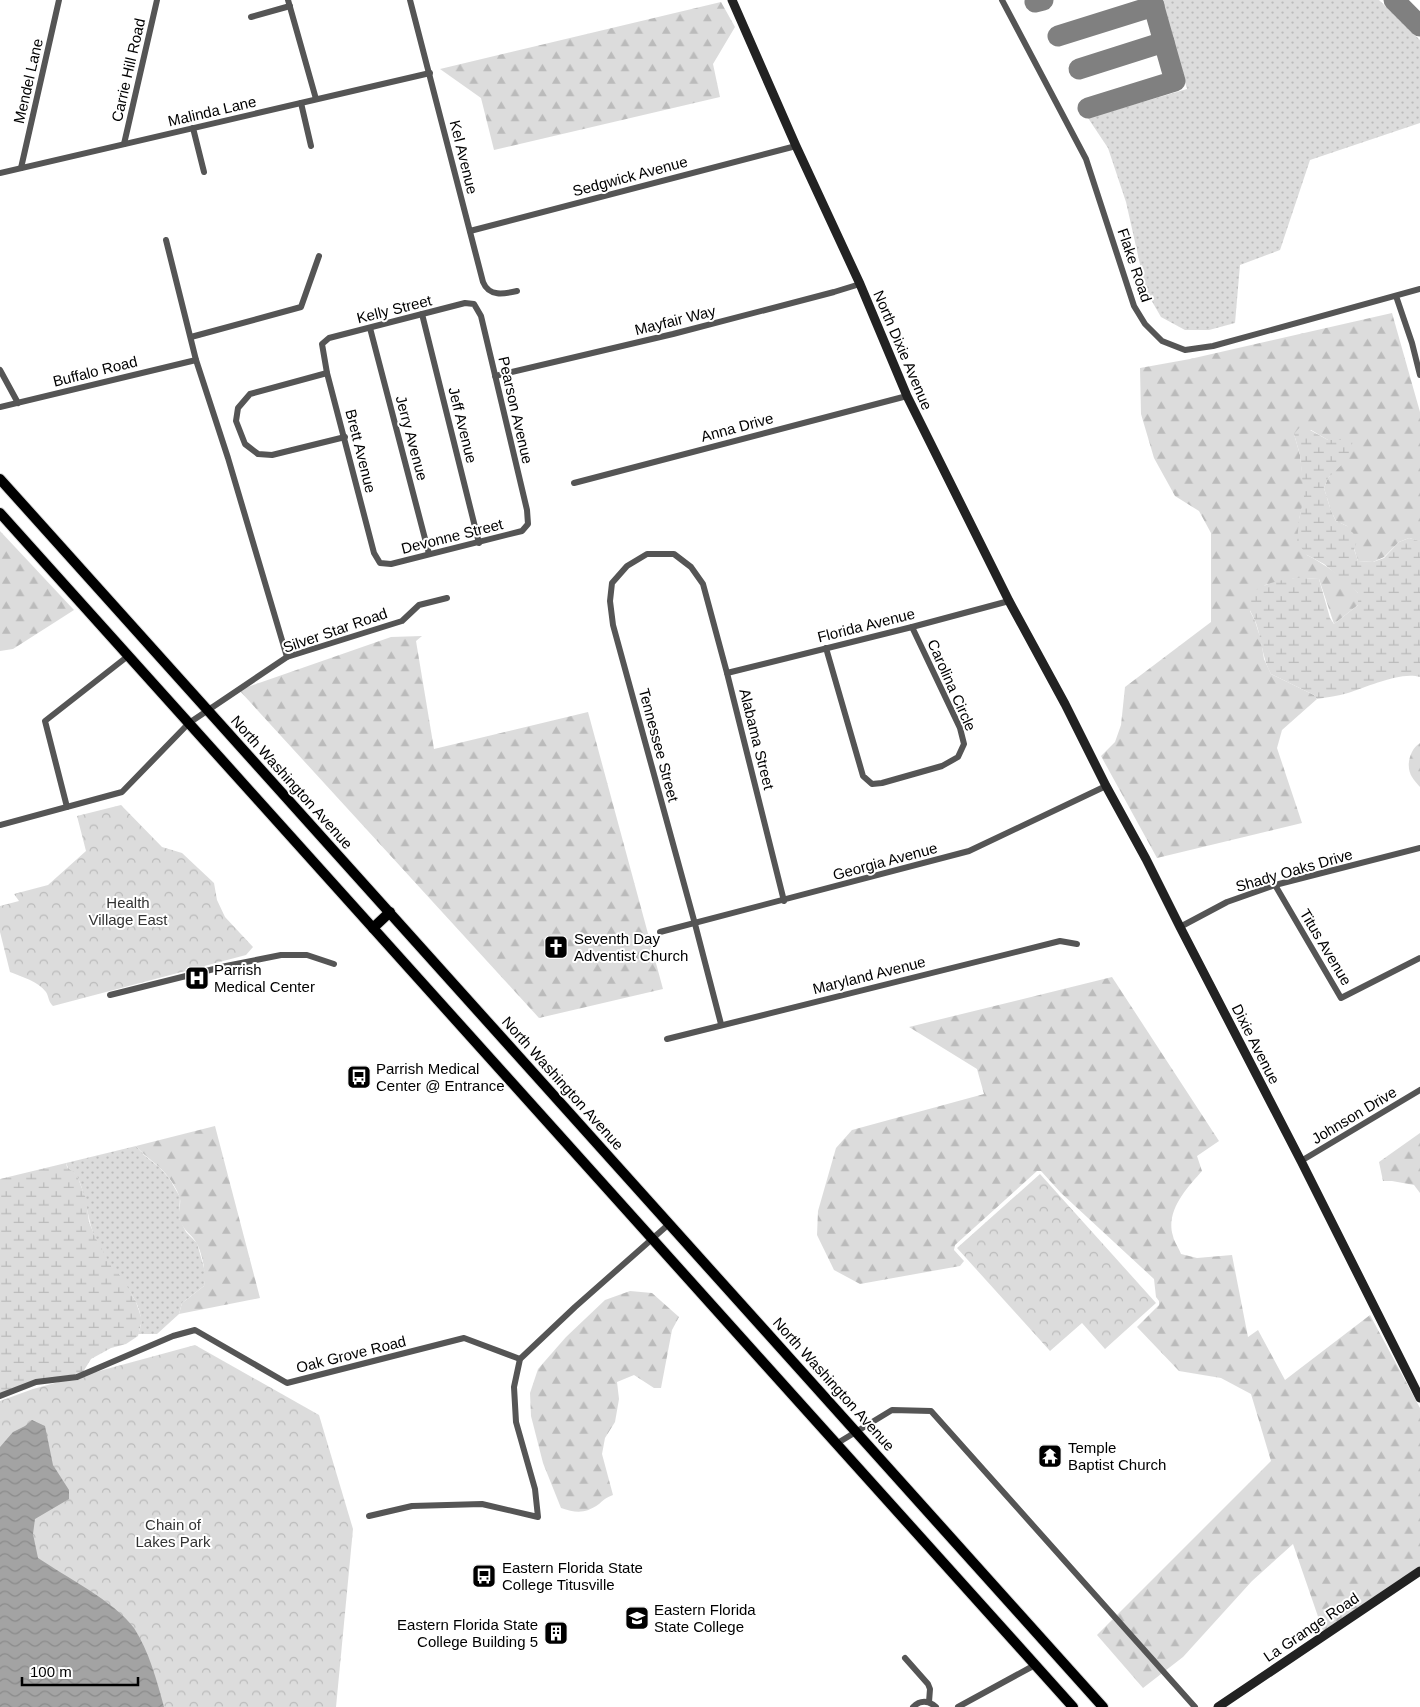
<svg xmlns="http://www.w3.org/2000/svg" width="1420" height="1707" font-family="Helvetica,sans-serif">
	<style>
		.grass { fill: url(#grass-dots) }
		.forest { fill: url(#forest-firs) }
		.wetland { fill: url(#wetland-marsh) }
		.park { fill: url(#park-crowns) }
		.water { fill: url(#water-waves) }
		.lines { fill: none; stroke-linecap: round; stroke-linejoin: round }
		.taxiway { stroke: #808080; stroke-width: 21 }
		.primary-casing { stroke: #dbdbdb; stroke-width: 12 }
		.street { stroke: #555; stroke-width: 6 }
		.secondary { stroke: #222; stroke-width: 9 }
		.primary { stroke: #000; stroke-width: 10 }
		.labels { text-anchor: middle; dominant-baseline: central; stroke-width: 4; stroke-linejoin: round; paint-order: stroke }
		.street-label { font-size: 15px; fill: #000; stroke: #fff }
		.park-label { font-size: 15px; fill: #333; stroke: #fff }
		.poi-label { font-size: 15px; fill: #000; stroke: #fff; text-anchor: start }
	</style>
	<defs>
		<pattern id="grass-dots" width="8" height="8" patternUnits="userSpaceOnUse" patternTransform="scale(1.25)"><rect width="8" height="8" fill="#dcdcdc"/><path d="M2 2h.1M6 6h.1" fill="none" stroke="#bbb" stroke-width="1.8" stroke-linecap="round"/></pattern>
		<pattern id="forest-firs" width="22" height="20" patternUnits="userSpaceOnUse" patternTransform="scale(1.25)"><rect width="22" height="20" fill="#dcdcdc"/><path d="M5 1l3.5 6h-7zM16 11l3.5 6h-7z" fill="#bbb"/></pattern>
		<pattern id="wetland-marsh" width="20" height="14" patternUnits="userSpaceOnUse" patternTransform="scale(1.25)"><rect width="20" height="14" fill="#dcdcdc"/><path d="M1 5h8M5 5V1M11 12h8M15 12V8" fill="none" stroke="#bbb"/></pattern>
		<pattern id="park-crowns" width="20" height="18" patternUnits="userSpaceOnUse" patternTransform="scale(1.25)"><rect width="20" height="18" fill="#dcdcdc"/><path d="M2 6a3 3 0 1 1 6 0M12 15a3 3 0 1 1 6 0" fill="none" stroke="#bbb"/></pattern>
		<pattern id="water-waves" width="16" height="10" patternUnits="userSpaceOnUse" patternTransform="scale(1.25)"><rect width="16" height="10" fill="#a3a3a3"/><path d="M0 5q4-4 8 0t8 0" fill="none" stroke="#8b8b8b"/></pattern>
	</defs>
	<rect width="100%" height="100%" fill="#fff"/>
	<g class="grass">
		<path d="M1161 0H1379L1420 40V123L1310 160 1280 250 1240 265 1235 323 1209 330H1185L1161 317 1146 291 1126 202 1108 148 1088 118 1187 89Z"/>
		<path d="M136 1146 144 1155 160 1168 169 1178 180 1197 179 1218 186 1232 197 1243 206 1275 204 1286 182 1303 179 1314 157 1334H138C140 1329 142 1323 141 1319 139 1298 122 1283 111 1266 106 1258 100 1249 96 1240 87 1220 87 1198 78 1178 75 1172 68 1170 66 1163Z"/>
	</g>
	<g class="forest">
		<path d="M721 2 735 27 713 64 720 97 494 150 481 98 440 69Z"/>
		<path d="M1392 313 1420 412V541L1409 538 1399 542 1384 557 1373 562 1358 561 1347 526 1336 521 1331 511 1324 488 1328 478 1332 474 1328 440 1311 430 1294 434 1300 455 1305 497 1299 519 1307 555C1326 565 1343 577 1358 593V605L1334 624 1319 579 1296 578 1265 585 1250 611 1255 621 1261 640 1264 659 1271 674 1314 695 1317 699 1282 730 1277 748 1302 823 1157 858 1101 756 1115 742 1121 725 1125 687 1211 622V533L1199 511 1175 496 1154 458 1141 414 1140 368 1190 359Z"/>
		<path d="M0 531 74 610 13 649 0 651Z"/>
		<path d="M422 636 416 641 434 749 588 712 663 989 539 1018 239 690 391 637Z"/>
		<path d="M1420 743V787C1417 784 1414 780 1412 777 1405 766 1410 749 1420 743Z"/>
		<path d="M1112 977 1219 1141 1197 1156 1202 1171C1187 1188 1165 1211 1173 1236 1174 1242 1179 1248 1181 1254L1197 1258 1232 1255 1248 1337 1258 1330 1285 1380 1370 1315 1420 1408V1566L1323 1631 1293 1544 1252 1581 1183 1657 1143 1688 1097 1635 1271 1461 1251 1394 1221 1378 1179 1371 1137 1327 1159 1305V1301L1156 1297 1154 1279 1061 1193 1041 1171H1037L955 1245 954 1250 964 1261 960 1266 860 1284 834 1270 817 1235 818 1211 836 1148 852 1130 984 1094 977 1069 909 1027Z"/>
		<path d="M215 1126 260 1298 179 1314 182 1303 204 1286C206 1273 203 1256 197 1244 193 1235 182 1230 179 1218 178 1212 181 1205 180 1199 179 1193 173 1183 169 1178 160 1165 146 1158 136 1146Z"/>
		<path d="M1420 1133V1193L1414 1185 1392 1181H1383L1379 1162Z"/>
		<path d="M630 1291 652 1293 679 1317 672 1330 661 1388H654L634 1375 617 1382 619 1399 615 1422 605 1438 602 1454 613 1495C607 1497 603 1500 599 1504 585 1514 576 1513 561 1508L543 1463 531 1416 530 1393 538 1369 566 1337 605 1300Z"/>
	</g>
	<g class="wetland">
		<path d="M1300 427 1310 430 1328 440H1353L1349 458 1328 478 1324 488 1331 511 1336 521 1347 526 1358 539 1354 549 1358 561 1373 562 1384 558 1399 542 1409 538 1420 541V677C1401 671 1367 687 1348 693 1338 696 1327 697 1317 699L1314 695 1271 674C1262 658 1262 640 1256 623 1253 616 1249 609 1246 601 1254 585 1279 580 1295 578 1302 577 1311 579 1319 579L1330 618 1334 624 1358 605V593L1324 564 1307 555 1297 542 1299 519 1304 497 1300 455 1294 434Z"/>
		<path d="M66 1163 67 1167 77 1175 81 1186 86 1199 89 1222 96 1239 112 1267 123 1279 136 1302 142 1320 138 1336 126 1344 111 1348 91 1359 83 1372 32 1385 0 1397V1179Z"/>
	</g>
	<g class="park">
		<path d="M121 805 162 847 182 853 214 883 217 900 225 917 253 947 246 955 53 1006C48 1001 49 997 46 992 38 981 22 977 10 972L0 932V906L19 901 14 894 48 885 86 851 77 816Z"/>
		<path d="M1040 1174 1156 1303 1105 1349 1082 1323 1050 1351 957 1248Z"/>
		<path d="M195 1345 319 1415 353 1529 336 1707H0V1401L33 1389Z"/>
	</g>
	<path class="water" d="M32 1420 45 1426 53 1465 69 1490V1499L35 1519 33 1534 38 1558C66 1577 114 1601 134 1628 149 1651 157 1681 164 1707H0V1447L13 1432 25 1426Z"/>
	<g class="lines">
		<g class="taxiway">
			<path d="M1394 0 1420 26"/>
			<path d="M1035 2 1043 0"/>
			<path d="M1058 36 1154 6"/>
			<path d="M1079 69 1164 42"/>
			<path d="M1088 108 1175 81 1152 0"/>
		</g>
		<g class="primary-casing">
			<g id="primary">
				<path d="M0 479 1103 1707"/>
				<path d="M0 513 1073 1707"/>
				<path d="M373 928 390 912"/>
			</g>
		</g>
		<g class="street">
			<path d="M288 0 316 99"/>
			<path d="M410 0 483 282C489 297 504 294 517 291"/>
			<path d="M1002 0 1086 159 1134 306 1145 324 1162 341 1185 350 1213 346 1420 289"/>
			<path d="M251 17 290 6"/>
			<path d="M301 103 311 146"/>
			<path d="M193 128 204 172"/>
			<path d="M124 144 157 0"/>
			<path d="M21 168 59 0"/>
			<path d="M0 173 430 73"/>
			<path d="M470 231 796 146"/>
			<path d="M166 240 196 360 228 458 287 657"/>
			<path d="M1396 296 1412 343 1420 375"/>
			<path d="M465 303 474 304 481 316 527 510 528 524 522 531 391 564 380 563 374 553 327 373 322 344 329 338Z"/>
			<path d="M422 314 479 543"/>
			<path d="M370 328 429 554"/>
			<path d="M191 337 301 307 319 256"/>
			<path d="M0 370 18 403"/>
			<path d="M327 373 250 394 238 408 236 421 245 444 258 454 272 455 345 437"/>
			<path d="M495 376 673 334 834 292 860 284"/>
			<path d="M0 407 196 360"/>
			<path d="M574 483 907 396"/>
			<path d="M826 648 863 776 872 784 882 783 942 766 958 757 964 744 960 728 912 627"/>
			<path d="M727 673 912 627 1009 601"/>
			<path d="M67 807 45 721 128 656"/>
			<path d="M0 825 122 792 189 723 287 657 402 621 419 605 447 598"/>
			<path d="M1275 885 1341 998 1420 958"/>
			<path d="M1180 927 1227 902 1275 885 1420 848"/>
			<path d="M660 932 969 851 1106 786"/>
			<path d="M110 995 226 966 281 955H307L334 964"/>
			<path d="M721 1024 695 924 613 625 610 601 612 583 627 566 647 554H674L691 567 703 584 727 673 784 901"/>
			<path d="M667 1039 1060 941 1077 944"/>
			<path d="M1301 1161 1420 1090"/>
			<path d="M0 1396 36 1382 77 1377 173 1336 195 1330 287 1383 464 1338 520 1359"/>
			<path d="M836 1444 892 1410 931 1411 1195 1707"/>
			<path d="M369 1516 412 1506 482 1504 538 1517 535 1489 516 1422 514 1387 520 1359 575 1307 669 1224"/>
			<path d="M905 1658 928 1684 930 1689 929 1702"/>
			<path d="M913 1707C920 1700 928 1700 936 1707"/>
			<path d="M958 1707 1035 1665"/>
		</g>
		<g class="secondary">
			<path d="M732 0 796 146 860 284 907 396 1009 601 1065 704 1106 786 1146 859 1180 927 1301 1161 1420 1398"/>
			<path d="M1218 1707 1420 1571"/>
		</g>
		<use href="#primary" class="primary"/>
	</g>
	<defs>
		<g id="church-square" transform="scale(1.25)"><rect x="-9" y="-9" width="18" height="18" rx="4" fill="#000" stroke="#fff"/><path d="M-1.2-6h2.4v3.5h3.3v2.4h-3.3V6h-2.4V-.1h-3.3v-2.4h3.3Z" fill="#fff"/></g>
		<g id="hospital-square" transform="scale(1.25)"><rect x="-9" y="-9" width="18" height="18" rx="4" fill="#000" stroke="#fff"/><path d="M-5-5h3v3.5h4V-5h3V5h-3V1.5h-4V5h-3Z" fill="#fff"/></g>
		<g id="bus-square" transform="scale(1.25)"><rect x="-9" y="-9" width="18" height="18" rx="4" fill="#000" stroke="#fff"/><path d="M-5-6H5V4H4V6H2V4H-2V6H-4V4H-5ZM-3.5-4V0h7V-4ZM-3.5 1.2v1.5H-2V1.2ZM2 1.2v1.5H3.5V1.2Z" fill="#fff"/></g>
		<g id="temple-square" transform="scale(1.25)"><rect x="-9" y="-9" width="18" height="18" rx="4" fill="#000" stroke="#fff"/><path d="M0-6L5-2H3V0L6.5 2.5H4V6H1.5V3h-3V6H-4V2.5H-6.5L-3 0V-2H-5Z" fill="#fff"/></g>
		<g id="school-square" transform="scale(1.25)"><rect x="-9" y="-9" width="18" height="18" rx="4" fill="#000" stroke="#fff"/><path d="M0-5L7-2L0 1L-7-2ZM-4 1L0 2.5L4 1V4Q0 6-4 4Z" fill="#fff"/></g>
		<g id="building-square" transform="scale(1.25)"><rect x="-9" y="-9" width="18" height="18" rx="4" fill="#000" stroke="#fff"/><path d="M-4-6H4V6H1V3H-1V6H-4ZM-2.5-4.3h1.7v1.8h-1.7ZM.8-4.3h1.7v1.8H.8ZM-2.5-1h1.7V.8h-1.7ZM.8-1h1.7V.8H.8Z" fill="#fff"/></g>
	</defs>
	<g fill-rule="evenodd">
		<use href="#church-square" x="556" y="947"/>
		<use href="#hospital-square" x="197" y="978"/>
		<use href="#bus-square" x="359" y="1077"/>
		<use href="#temple-square" x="1050" y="1456"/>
		<use href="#bus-square" x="484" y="1576"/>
		<use href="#school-square" x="637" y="1618"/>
		<use href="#building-square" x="556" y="1633"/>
	</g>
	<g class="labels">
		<g class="street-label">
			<text transform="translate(128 70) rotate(-77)">Carrie Hill Road</text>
			<text transform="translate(28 81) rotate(-77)">Mendel Lane</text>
			<text transform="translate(212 111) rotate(-13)">Malinda Lane</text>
			<text transform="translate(464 157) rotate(76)">Kel Avenue</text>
			<text transform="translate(630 176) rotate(-15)">Sedgwick Avenue</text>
			<text transform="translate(1135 265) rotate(71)">Flake Road</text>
			<text transform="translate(394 309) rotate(-14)">Kelly Street</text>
			<text transform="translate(675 320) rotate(-14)">Mayfair Way</text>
			<text transform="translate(903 350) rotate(67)">North Dixie Avenue</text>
			<text transform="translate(95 371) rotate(-14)">Buffalo Road</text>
			<text transform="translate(516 410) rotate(77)">Pearson Avenue</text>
			<text transform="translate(463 425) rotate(76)">Jeff Avenue</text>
			<text transform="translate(737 427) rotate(-15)">Anna Drive</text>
			<text transform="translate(412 438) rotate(75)">Jerry Avenue</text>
			<text transform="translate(361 451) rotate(76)">Brett Avenue</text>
			<text transform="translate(452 536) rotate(-14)">Devonne Street</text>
			<text transform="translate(866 625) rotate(-14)">Florida Avenue</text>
			<text transform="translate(335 630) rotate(-19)">Silver Star Road</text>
			<text transform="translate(952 685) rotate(66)">Carolina Circle</text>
			<text transform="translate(757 739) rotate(76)">Alabama Street</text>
			<text transform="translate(659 745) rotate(75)">Tennessee Street</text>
			<text transform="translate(292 782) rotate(48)">North Washington Avenue</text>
			<text transform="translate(885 861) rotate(-15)">Georgia Avenue</text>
			<text transform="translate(1294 870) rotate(-16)">Shady Oaks Drive</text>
			<text transform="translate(1326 947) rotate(59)">Titus Avenue</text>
			<text transform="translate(869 975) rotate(-14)">Maryland Avenue</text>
			<text transform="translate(1256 1044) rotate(63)">Dixie Avenue</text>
			<text transform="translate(563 1083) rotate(48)">North Washington Avenue</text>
			<text transform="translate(1354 1115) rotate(-31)">Johnson Drive</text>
			<text transform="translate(351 1354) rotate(-14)">Oak Grove Road</text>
			<text transform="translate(834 1384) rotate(48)">North Washington Avenue</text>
			<text transform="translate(1311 1627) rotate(-34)">La Grange Road</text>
		</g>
		<g class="park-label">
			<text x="128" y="902">Health<tspan x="128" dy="17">Village East</tspan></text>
			<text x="173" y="1524">Chain of<tspan x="173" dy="17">Lakes Park</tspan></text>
		</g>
		<g class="poi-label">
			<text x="574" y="938">Seventh Day<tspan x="574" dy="17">Adventist Church</tspan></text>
			<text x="214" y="969">Parrish<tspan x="214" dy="17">Medical Center</tspan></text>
			<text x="376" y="1068">Parrish Medical<tspan x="376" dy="17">Center @ Entrance</tspan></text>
			<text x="1068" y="1447">Temple<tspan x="1068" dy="17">Baptist Church</tspan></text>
			<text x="502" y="1567">Eastern Florida State<tspan x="502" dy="17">College Titusville</tspan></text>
			<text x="654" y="1609">Eastern Florida<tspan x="654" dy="17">State College</tspan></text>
			<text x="538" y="1624" text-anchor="end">Eastern Florida State<tspan x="538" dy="17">College Building 5</tspan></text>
		</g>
	</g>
	<path d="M22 1677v8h116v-8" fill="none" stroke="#000000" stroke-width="2.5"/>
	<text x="30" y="1677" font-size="15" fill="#000000" stroke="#ffffff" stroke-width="4" paint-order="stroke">100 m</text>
</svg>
